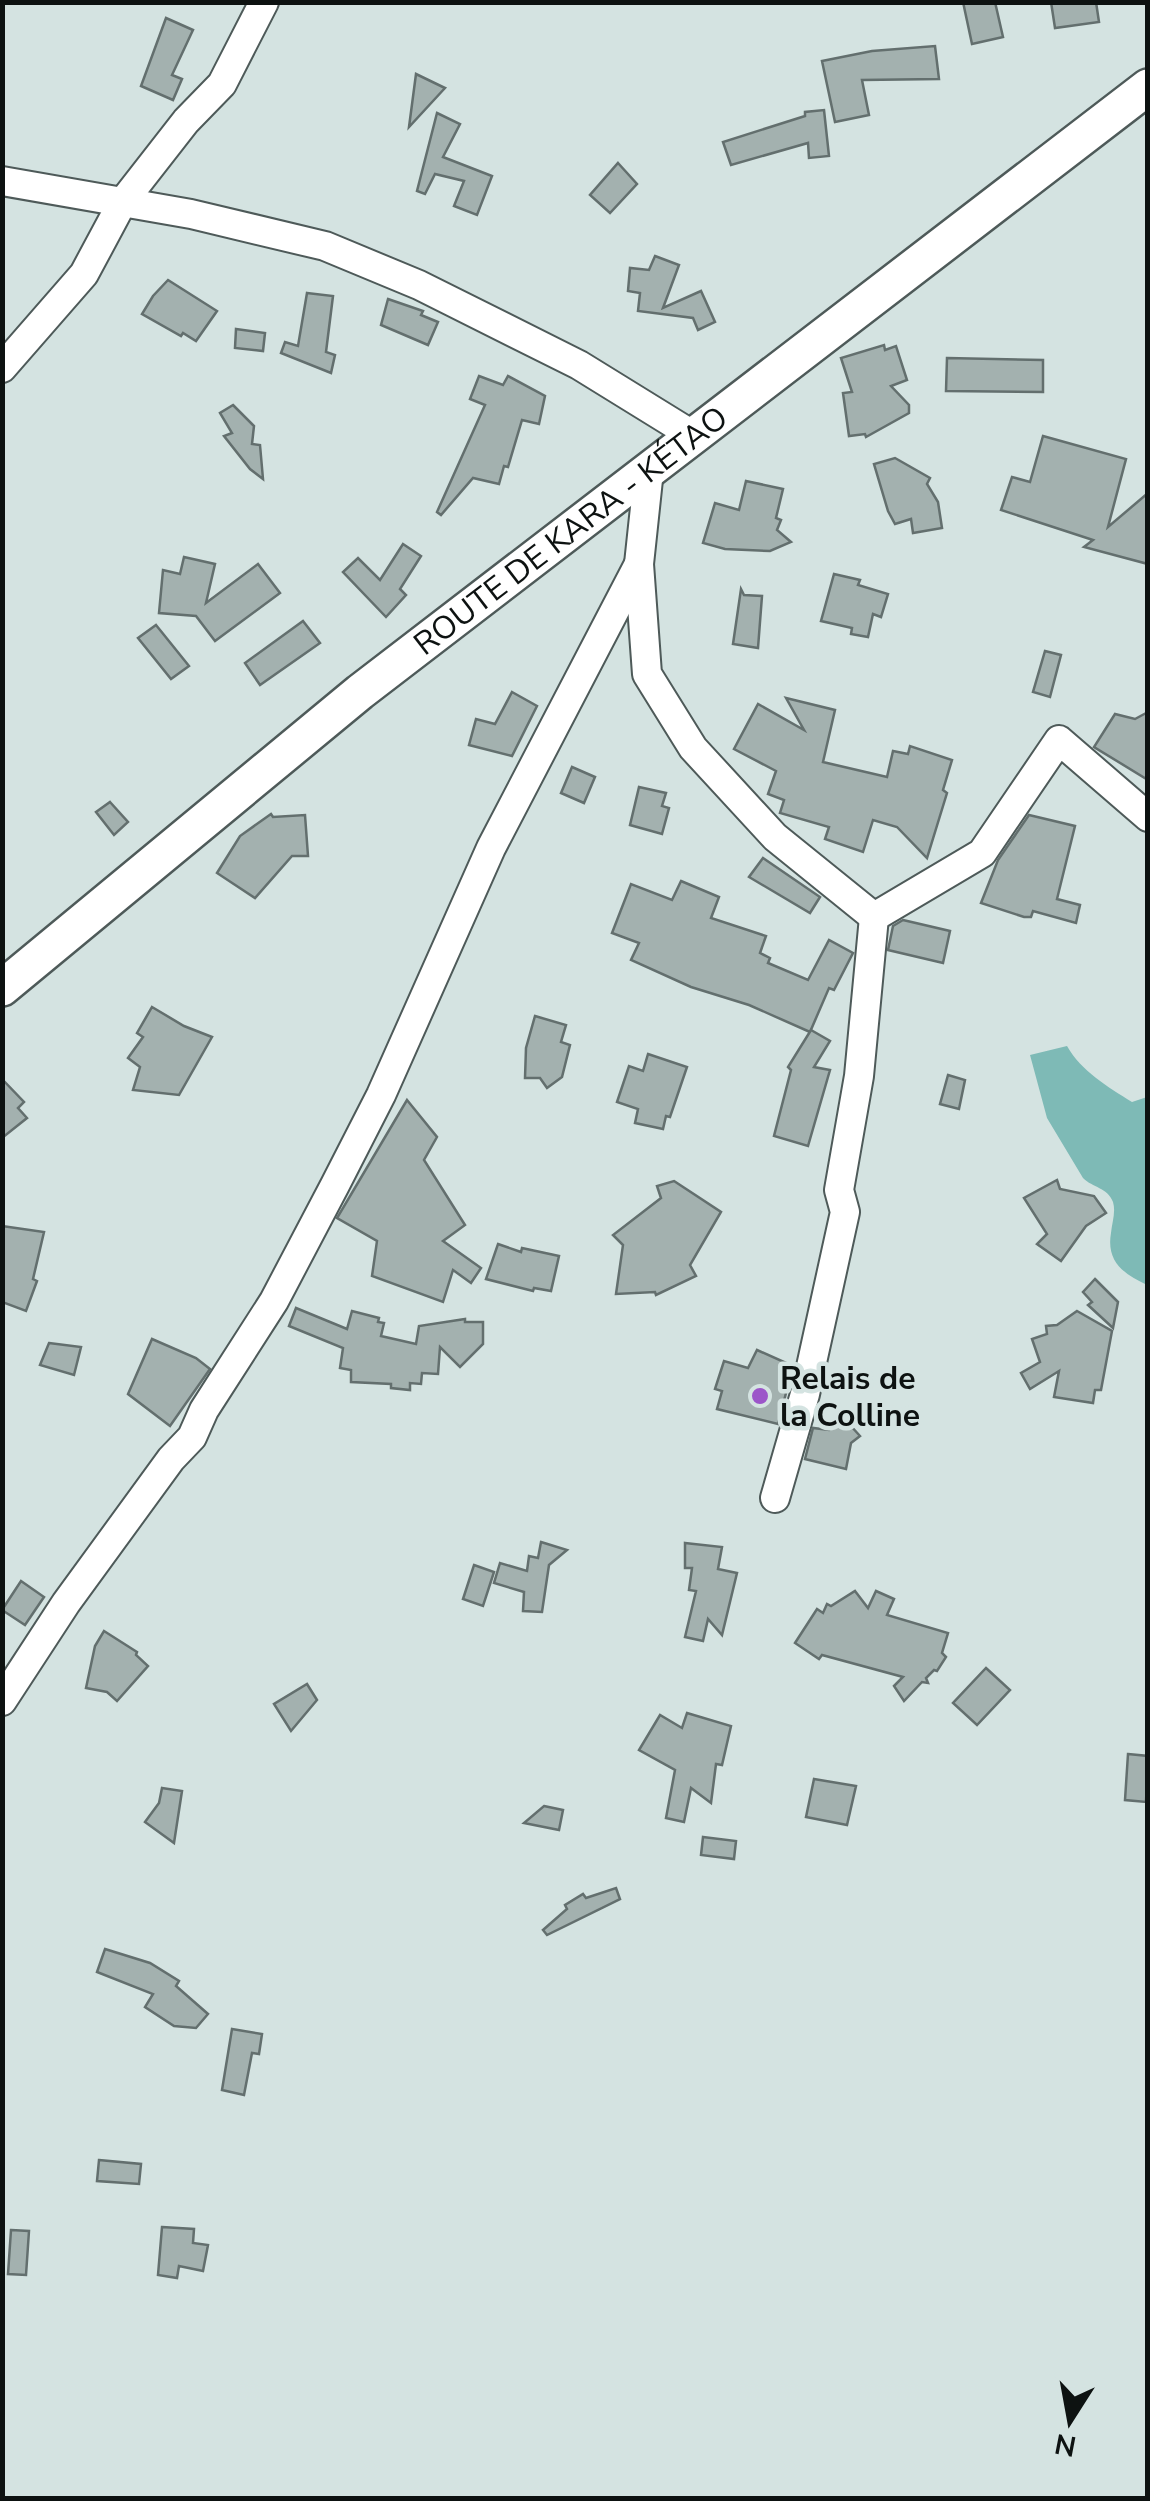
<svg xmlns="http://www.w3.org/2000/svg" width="1150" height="2501" font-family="'Nunito Sans',sans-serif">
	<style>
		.forest { fill: #7ebab6 }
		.building { fill: #a3b1af; stroke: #636f6e; stroke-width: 2.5 }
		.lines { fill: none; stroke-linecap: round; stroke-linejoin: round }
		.minor-casing { stroke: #4e5a59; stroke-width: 32 }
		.major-casing { stroke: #4e5a59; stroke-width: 40 }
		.minor { stroke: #fff; stroke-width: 28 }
		.major { stroke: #fff; stroke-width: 35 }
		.poi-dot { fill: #9c55c9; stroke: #d4e3e1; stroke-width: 4 }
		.labels { text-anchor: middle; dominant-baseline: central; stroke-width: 9; stroke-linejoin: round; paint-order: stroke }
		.street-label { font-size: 32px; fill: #0d1211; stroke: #d4e3e1 }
		.poi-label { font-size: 32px; font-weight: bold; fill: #0d1211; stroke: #d4e3e1; text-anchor: start }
	</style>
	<rect width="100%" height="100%" fill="#d4e3e1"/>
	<path class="forest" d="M1067 1046C1081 1071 1108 1087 1132 1102L1147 1097V1285C1124 1274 1106 1262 1111 1233 1112 1223 1116 1212 1113 1202 1107 1187 1093 1188 1083 1178L1047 1118 1030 1055Z"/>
	<g class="building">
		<path d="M963 2H995L1003 37 972 44Z"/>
		<path d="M1051 2H1096L1099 22 1055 28Z"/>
		<path d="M166 18 193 30 172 75 182 79 173 100 141 86Z"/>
		<path d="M935 46 939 79 862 80 869 115 835 122 822 61 872 51Z"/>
		<path d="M416 74 445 88 409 127Z"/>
		<path d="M824 110 829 156 809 158 808 143 731 165 723 142 805 116V112Z"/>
		<path d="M437 113 460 124 443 157 492 176 477 215 454 206 464 181 435 174 425 194 417 191Z"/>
		<path d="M618 163 637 184 610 213 590 195Z"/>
		<path d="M655 256 679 265 663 308 701 291 715 322 698 330 693 318 638 311 640 293 628 291 630 268 649 270Z"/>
		<path d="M168 280 217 311 196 341 183 333 181 336 142 314 153 296Z"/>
		<path d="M307 293 333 296 326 352 335 355 331 373 281 353 285 342 298 346Z"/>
		<path d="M388 299 423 311 421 315 438 322 428 345 381 325Z"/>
		<path d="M236 329 265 333 263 351 235 348Z"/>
		<path d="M884 345 885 350 896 346 907 380 891 386 909 405V413L866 437 865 434 849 436 843 393 852 392 841 358Z"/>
		<path d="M947 358 1043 360V392L946 391Z"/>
		<path d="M479 376 503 385 508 376 545 396 539 424 522 420 508 467 504 466 499 484 473 478 441 515 437 512 485 405 470 399Z"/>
		<path d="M233 405 254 426 252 444 260 445 263 479 250 469 224 436 232 433 220 413Z"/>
		<path d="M1043 436 1126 459 1108 527 1148 493V564L1084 547 1093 540 1001 510 1012 477 1030 482Z"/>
		<path d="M895 458 930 478 927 484 938 502 942 528 913 533 911 519 895 524 888 511 874 464Z"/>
		<path d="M746 481 783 489 776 518 781 520 777 530 791 542 770 551 725 549 703 543 715 503 739 510Z"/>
		<path d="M403 544 421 556 400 589 406 595 386 617 343 572 358 558 380 580Z"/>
		<path d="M184 557 215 564 206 603 258 564 280 593 215 641 196 616 159 613 163 570 180 574Z"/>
		<path d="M834 574 860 580 858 585 888 594 881 617 873 614 868 637 851 634 852 628 821 621Z"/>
		<path d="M741 589 744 595 762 596 758 648 733 644Z"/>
		<path d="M303 621 320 643 260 685 245 663Z"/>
		<path d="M156 625 189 666 171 679 138 638Z"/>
		<path d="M1045 651 1061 655 1050 697 1033 692Z"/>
		<path d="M512 692 537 706 512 756 469 745 476 719 495 724Z"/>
		<path d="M786 698 835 710 823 762 887 777 893 751 908 754 910 746 952 760 943 790 947 793 927 858 897 827 873 820 863 852 825 839 829 827 780 813 784 800 768 794 776 771 734 749 758 704 804 730Z"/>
		<path d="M1148 712V780L1094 747 1115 714 1135 719Z"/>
		<path d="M572 767 595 777 584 803 561 793Z"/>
		<path d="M639 787 666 793 662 806 669 808 662 834 630 825Z"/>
		<path d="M110 802 128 822 114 835 96 812Z"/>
		<path d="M271 814 273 817 305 815 308 856H292L255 898 217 873 240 836Z"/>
		<path d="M1029 815 1075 826 1057 899 1080 905 1076 923 1033 911 1031 917H1024L981 903 998 860Z"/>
		<path d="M763 858 820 897 810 913 749 877Z"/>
		<path d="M681 881 719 897 711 918 766 936 760 953 770 958 768 963 808 980 829 940 853 953 834 990 829 988 810 1032 749 1005 691 987 631 960 639 943 612 933 631 884 672 900Z"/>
		<path d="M903 920 950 931 943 963 888 950 893 926Z"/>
		<path d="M152 1007 184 1026 212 1037 179 1095 133 1090 140 1067 128 1058 143 1037 137 1033Z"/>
		<path d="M535 1016 566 1025 561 1042 570 1045 562 1077 547 1088 540 1078H525L526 1048Z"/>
		<path d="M811 1030 830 1041 814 1067 830 1070 808 1146 774 1136 791 1070 788 1067Z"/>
		<path d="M648 1054 687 1067 670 1117 666 1116 663 1129 635 1123 638 1109 617 1102 629 1066 643 1071Z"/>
		<path d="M948 1075 965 1080 959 1109 940 1104Z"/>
		<path d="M2 1079 24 1102 18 1108 27 1118 2 1138Z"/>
		<path d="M407 1100 437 1137 424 1160 465 1225 443 1241 481 1268 471 1283 453 1270 443 1302 372 1276 377 1241 337 1218Z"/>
		<path d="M1057 1180 1060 1189 1094 1196 1106 1213 1086 1226 1061 1261 1037 1244 1047 1234 1024 1198Z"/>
		<path d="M674 1181 721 1212 690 1265 696 1276 656 1295 655 1292 616 1294 623 1245 613 1235 661 1198 657 1186Z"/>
		<path d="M2 1226 44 1232 33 1279 37 1281 26 1311 2 1302Z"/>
		<path d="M498 1244 521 1252 522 1248 559 1256 551 1291 534 1288 533 1291 486 1279Z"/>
		<path d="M1095 1279 1118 1302 1113 1328 1088 1305 1092 1302 1083 1292Z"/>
		<path d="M296 1308 347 1329 352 1311 379 1318 378 1322 384 1323 381 1336 416 1344 419 1326 465 1319V1322H483V1344L460 1367 440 1347 438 1374 422 1373 421 1384 410 1383V1390L391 1388V1384L351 1382V1370L340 1368 343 1348 289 1326Z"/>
		<path d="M1077 1311 1112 1331 1101 1390H1095L1093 1403 1054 1397 1059 1371 1030 1389 1021 1373 1040 1362 1032 1339 1047 1334 1046 1326 1057 1325Z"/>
		<path d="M152 1339 196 1358 210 1369 170 1426 128 1394Z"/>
		<path d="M49 1343 81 1347 74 1375 40 1365Z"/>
		<path d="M757 1350 793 1366 778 1424 717 1409 722 1391 715 1389 724 1361 748 1368Z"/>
		<path d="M841 1415 860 1436 851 1443 846 1469 805 1459 813 1428 829 1430Z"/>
		<path d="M541 1542 567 1550 549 1565 542 1612 523 1611 524 1592 494 1583 500 1563 527 1571 529 1556 538 1558Z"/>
		<path d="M685 1543 722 1547 718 1569 737 1573 722 1635 708 1619 703 1641 685 1637 696 1591 689 1590 692 1568H685Z"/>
		<path d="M474 1565 494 1572 483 1606 463 1599Z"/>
		<path d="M21 1581 44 1597 25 1625 2 1610Z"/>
		<path d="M855 1591 868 1608 876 1591 894 1599 887 1615 948 1633 942 1653 946 1657 937 1671 934 1670 926 1678 928 1683 922 1682 904 1701 894 1686 903 1677 822 1655 819 1659 795 1643 817 1609 823 1613 827 1604 831 1606Z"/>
		<path d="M104 1631 137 1652 136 1655 148 1666 117 1701 107 1692 86 1688 95 1646Z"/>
		<path d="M986 1668 1010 1690 977 1725 953 1703Z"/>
		<path d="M307 1684 317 1700 291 1731 274 1704Z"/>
		<path d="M687 1713 731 1726 722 1765 716 1764 711 1803 691 1788 684 1822 666 1818 675 1770 639 1750 660 1715 682 1728Z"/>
		<path d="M1128 1754 1148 1756 1146 1802 1125 1800Z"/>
		<path d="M814 1779 856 1786 847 1825 806 1817Z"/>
		<path d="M162 1788 182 1791 174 1843 145 1822 159 1803Z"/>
		<path d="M544 1806 563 1810 559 1830 524 1823Z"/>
		<path d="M703 1837 736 1841 734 1859 701 1855Z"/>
		<path d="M616 1888 620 1899 547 1935 543 1930 567 1909 565 1905 583 1894 586 1898Z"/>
		<path d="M105 1949 150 1963 179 1981 176 1986 208 2014 196 2028 174 2026 145 2007 153 1994 97 1972Z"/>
		<path d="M232 2029 262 2034 259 2054 252 2053 244 2095 222 2090Z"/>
		<path d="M99 2160 141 2164 139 2184 97 2181Z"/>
		<path d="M162 2227 194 2229 193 2243 208 2245 203 2271 179 2266 177 2278 158 2275Z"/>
		<path d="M11 2230 29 2231 26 2275 8 2274Z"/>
	</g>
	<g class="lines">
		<g class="minor-casing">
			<g id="minor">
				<path d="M2 181 191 214 325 246 419 285 579 365 694 436"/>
				<path d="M2 368 84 274 122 203 186 121 222 84 264 2"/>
				<path d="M649 470 639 564 647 674 693 748 775 837 874 917"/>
				<path d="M874 917 982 853 1059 740 1148 817"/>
				<path d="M775 1498 805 1394 845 1212 839 1190 859 1076 874 917"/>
				<path d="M2 1701 66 1603 171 1459 192 1437 204 1410 274 1301 335 1185 381 1095 491 848 639 564"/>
			</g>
		</g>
		<g class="major-casing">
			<g id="major">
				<path id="s1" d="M2 988 360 692 1148 87"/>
			</g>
		</g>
		<use href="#minor" class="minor"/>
		<use href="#major" class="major"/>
	</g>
	<circle class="poi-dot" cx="760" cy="1396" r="10"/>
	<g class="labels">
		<g class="street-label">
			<text stroke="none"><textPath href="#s1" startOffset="730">ROUTE DE KARA - KÉTAO</textPath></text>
		</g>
		<g class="poi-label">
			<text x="780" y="1378">Relais de<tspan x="780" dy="37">la Colline</tspan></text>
		</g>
	</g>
	<rect width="1150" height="2501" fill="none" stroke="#0d1211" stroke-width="10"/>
	<g transform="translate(1070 2421) rotate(191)" stroke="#d4e3e1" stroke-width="8" paint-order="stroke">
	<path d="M0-8L18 38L0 25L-18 38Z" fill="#0d1211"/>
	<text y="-15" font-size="28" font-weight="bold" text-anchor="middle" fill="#0d1211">N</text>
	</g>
</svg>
